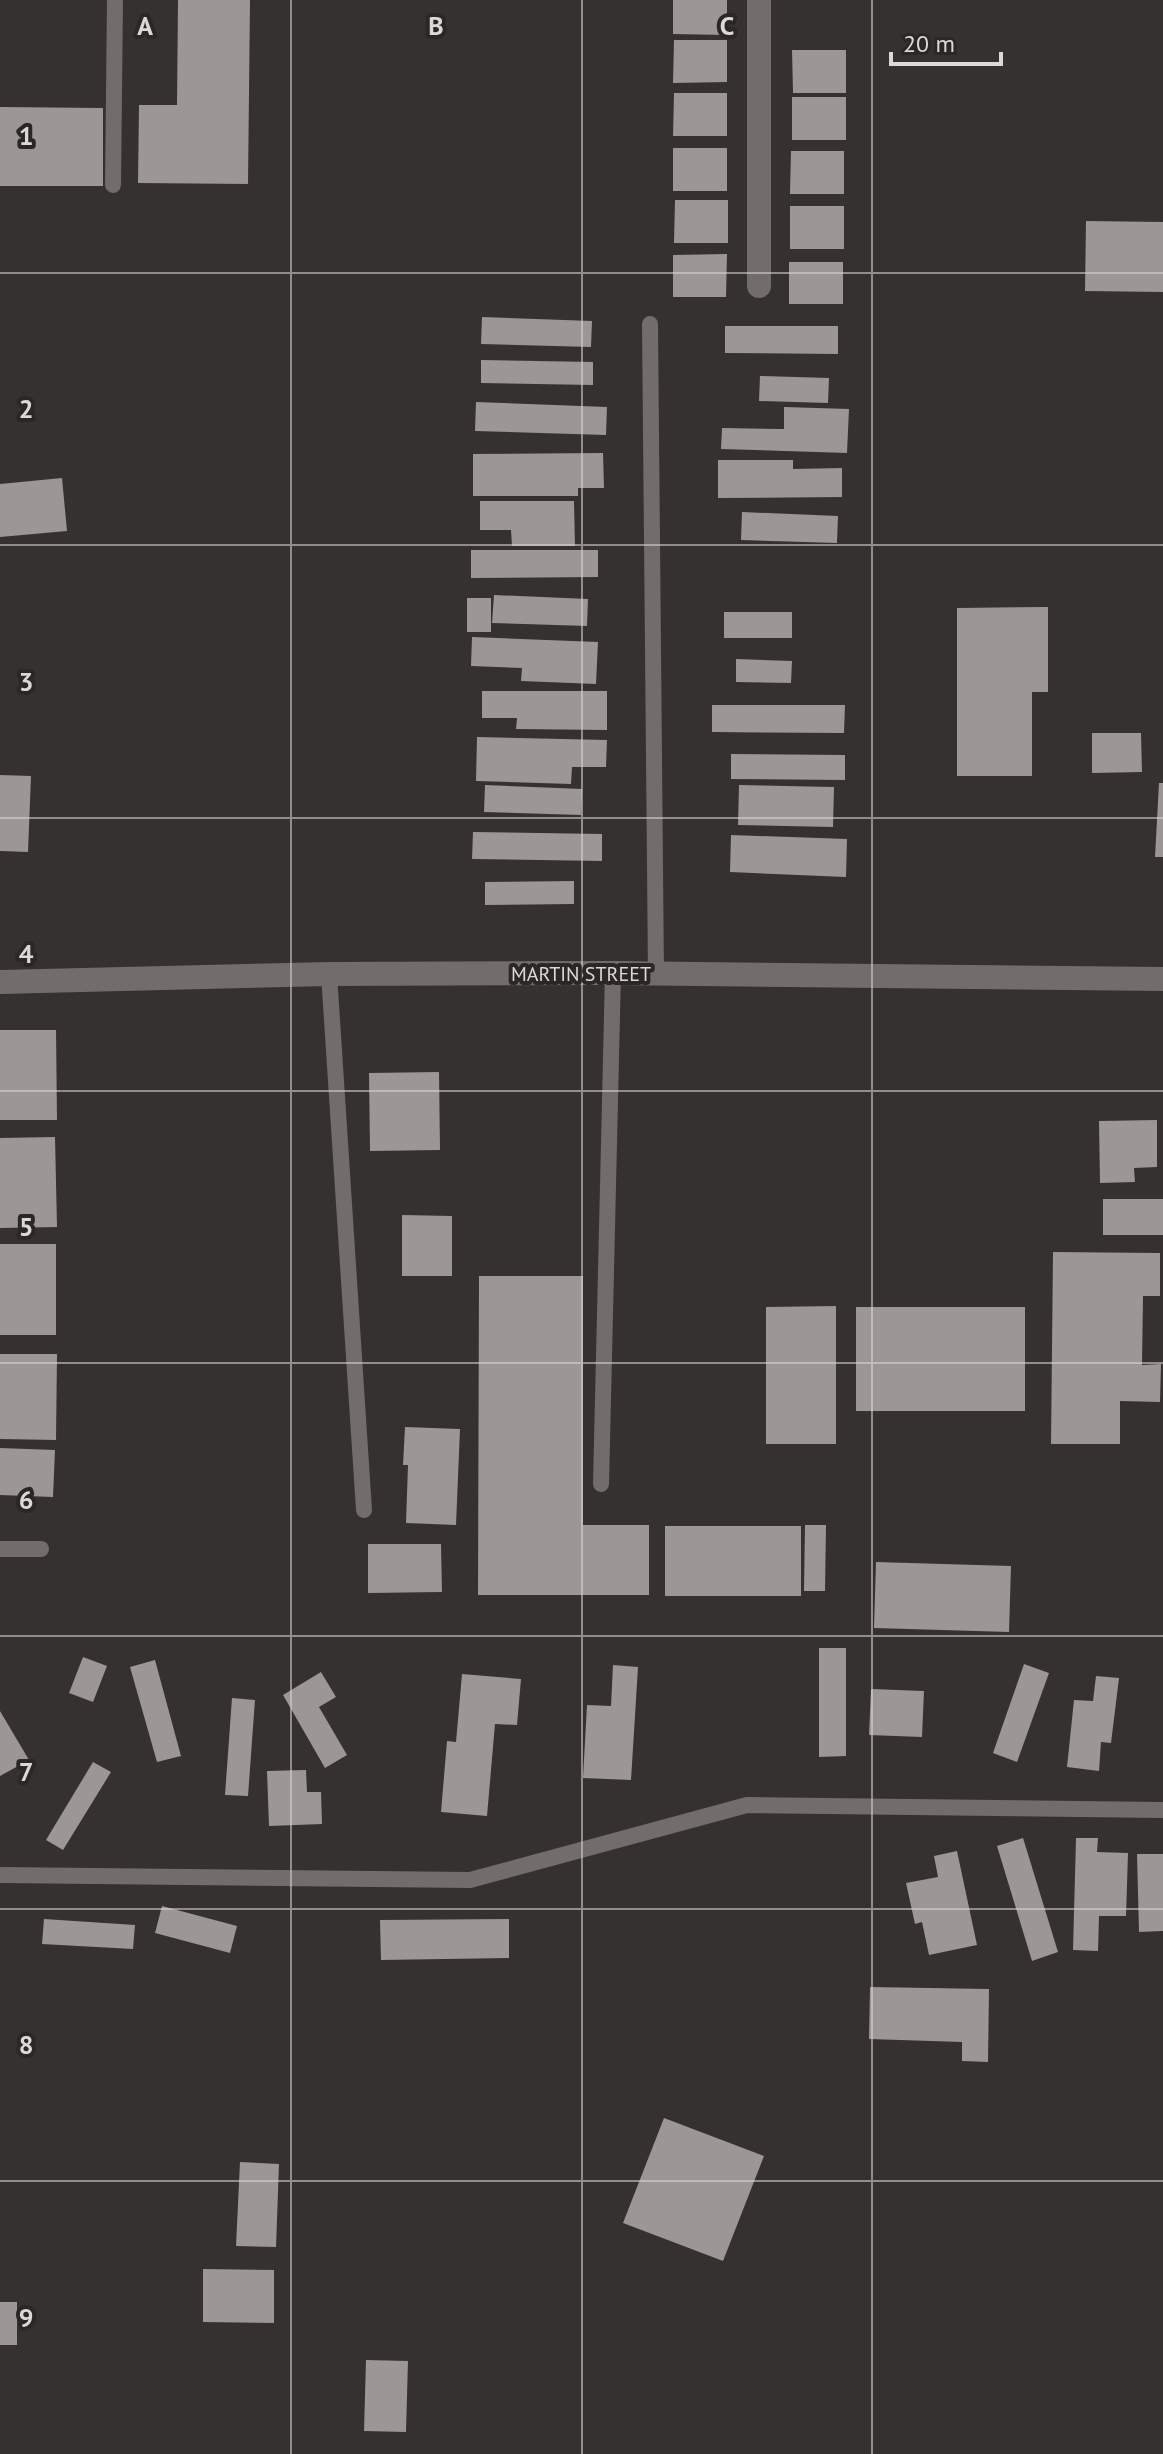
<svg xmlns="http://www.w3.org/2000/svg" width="1163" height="2454" font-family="'PT Sans',sans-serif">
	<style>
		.building { fill: #9c9695 }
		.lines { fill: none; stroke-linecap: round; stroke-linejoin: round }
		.lane { stroke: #726c6b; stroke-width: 16 }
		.street { stroke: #726c6b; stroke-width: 24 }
		.grid { fill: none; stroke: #dbd8d7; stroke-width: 2; stroke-opacity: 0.55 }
		.labels { text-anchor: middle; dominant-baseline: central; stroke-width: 8; stroke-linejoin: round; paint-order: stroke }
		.street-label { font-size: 20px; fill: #dbd8d7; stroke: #2b2726 }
		.grid-label { font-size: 26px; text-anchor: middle; font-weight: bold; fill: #dbd8d7; stroke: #2b2726; stroke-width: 8; stroke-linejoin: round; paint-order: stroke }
	</style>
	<rect width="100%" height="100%" fill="#353130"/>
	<g class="building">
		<path d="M178 0H250L248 184 138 183 139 105H177Z"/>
		<path d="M673 0H727V35L673 34Z"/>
		<path d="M674 40H727V82L673 83Z"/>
		<path d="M792 50H846V93H793Z"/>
		<path d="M674 93H727V136H673Z"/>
		<rect x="792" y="97" width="54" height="43"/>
		<path d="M0 107 103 108V186H0Z"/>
		<rect x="673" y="148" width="54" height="43"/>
		<path d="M791 151H844V194H790Z"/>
		<path d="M675 200H728V243H674Z"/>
		<rect x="790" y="206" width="54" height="43"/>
		<path d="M1086 221 1163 222V292L1085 291Z"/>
		<path d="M727 254 726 297H673V255Z"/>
		<rect x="789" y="262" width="54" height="42"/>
		<path d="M482 317 592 321 591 347 481 344Z"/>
		<path d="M725 326H838V354L725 353Z"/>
		<path d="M481 360 593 362V385L481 383Z"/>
		<path d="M760 376 829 378 828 403 759 401Z"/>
		<path d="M476 402 607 407 606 435 475 431Z"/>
		<path d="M784 407 849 409 847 453 721 449 722 428 784 429Z"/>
		<path d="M603 453 604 488H578V496H473V454Z"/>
		<path d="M718 460H793V469L842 468V497L718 498Z"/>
		<path d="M62 478 67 531 0 537V484Z"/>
		<path d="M480 501H574L575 546H512L511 530H480Z"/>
		<path d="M742 512 838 516 837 543 741 540Z"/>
		<path d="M471 550H598V577L471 578Z"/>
		<path d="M494 595 588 599 587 626 492 623Z"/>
		<rect x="467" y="598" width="24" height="34"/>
		<path d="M1048 607V692H1032V776H957V608Z"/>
		<rect x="724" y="612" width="68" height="26"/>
		<path d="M472 637 598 642 596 684 521 681 522 668 471 666Z"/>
		<path d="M736 659 792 661 791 683 736 682Z"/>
		<path d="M482 691H607V730L516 729 517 718H482Z"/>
		<path d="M712 705H845L844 733 712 732Z"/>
		<path d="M1092 733H1141L1142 772 1092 773Z"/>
		<path d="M477 737 607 740 606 767H572L571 784 476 781Z"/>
		<path d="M731 754 845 755V780L731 779Z"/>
		<path d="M0 775 31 776 28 852 0 851Z"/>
		<path d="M1159 783H1163V857H1155Z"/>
		<path d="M485 785 582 789 581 815 484 812Z"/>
		<path d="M739 785 834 787 833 827 738 825Z"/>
		<path d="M473 832 602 834V861L472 859Z"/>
		<path d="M731 835 847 839 846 877 730 872Z"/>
		<path d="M574 881V904L485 905V882Z"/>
		<path d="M0 1030H56L57 1120H0Z"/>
		<path d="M439 1072 440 1150 370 1151 369 1073Z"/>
		<path d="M1157 1120V1167L1134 1168 1135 1182 1100 1183 1099 1121Z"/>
		<path d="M55 1137 57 1227 0 1228V1138Z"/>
		<rect x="1103" y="1199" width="60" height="36"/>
		<path d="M402 1215 452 1216V1276H402Z"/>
		<rect x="0" y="1244" width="56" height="91"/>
		<path d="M1053 1252 1160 1253V1296H1143L1142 1365 1161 1364 1160 1402 1120 1401V1444H1051Z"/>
		<path d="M479 1276H583V1525H649V1595H478Z"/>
		<path d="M836 1306V1444H766V1307Z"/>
		<rect x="856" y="1307" width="169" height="104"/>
		<path d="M0 1354H57L56 1440 0 1439Z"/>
		<path d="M405 1427 460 1429 456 1525 406 1523 408 1465H403Z"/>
		<path d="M0 1448 55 1450 53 1497 0 1495Z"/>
		<path d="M805 1525H826L825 1591H804Z"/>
		<rect x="665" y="1526" width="136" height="70"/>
		<path d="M368 1544H441L442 1592 368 1593Z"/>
		<path d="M876 1562 1011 1566 1009 1632 874 1628Z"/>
		<path d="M819 1648H846V1756L819 1757Z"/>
		<path d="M83 1657 107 1666 93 1702 69 1693Z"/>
		<path d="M155 1660 181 1756 157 1762 130 1667Z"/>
		<path d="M1024 1664 1049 1673 1017 1762 993 1753Z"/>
		<path d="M613 1665 638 1667 631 1780 583 1778 587 1705 611 1706Z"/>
		<path d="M321 1672 336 1697 319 1707 347 1755 325 1768 283 1695Z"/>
		<path d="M462 1674 521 1679 517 1725 495 1724 487 1816 441 1812 447 1741 456 1742Z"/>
		<path d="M1096 1676 1119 1678 1111 1743 1101 1742 1099 1771 1067 1767 1074 1700 1093 1701Z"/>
		<path d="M871 1689 924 1691 922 1737 869 1735Z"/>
		<path d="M232 1698 255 1700 248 1796 225 1795Z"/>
		<path d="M0 1711 29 1760 0 1776Z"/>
		<path d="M93 1762 111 1772 63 1850 46 1840Z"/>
		<path d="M306 1770 307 1792H321L322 1824 269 1826 267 1771Z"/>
		<path d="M1023 1838 1058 1952 1032 1961 997 1846Z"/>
		<path d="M1076 1838H1098L1097 1852 1128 1853 1126 1916H1099L1098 1951 1073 1950Z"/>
		<path d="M957 1851 977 1945 929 1955 922 1922 915 1924 906 1883 938 1877 934 1856Z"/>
		<path d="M1137 1854H1163V1931L1139 1932Z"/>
		<path d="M162 1906 237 1926 230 1953 155 1933Z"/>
		<path d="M44 1919 135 1925 133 1949 42 1944Z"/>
		<path d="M509 1919V1958L381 1960 380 1920Z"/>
		<path d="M870 1987 989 1989 988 2062 962 2061V2042L869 2039Z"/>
		<path d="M664 2118 764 2156 723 2261 623 2223Z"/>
		<path d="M240 2162 279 2164 276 2247 236 2246Z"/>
		<path d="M203 2269 274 2270V2323L203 2322Z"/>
		<rect x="0" y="2302" width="17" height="43"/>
		<path d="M366 2360 408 2361 406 2432 364 2431Z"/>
	</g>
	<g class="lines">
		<g class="lane">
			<path d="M113 185 115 0"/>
			<path d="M650 324 656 975"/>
			<path d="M329 974 364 1510"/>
			<path d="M601 1484 613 973"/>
			<path d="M0 1549H41"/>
			<path d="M0 1875 470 1880 747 1805 1163 1810"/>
		</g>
		<g class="street">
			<path d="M759 286V0"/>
			<path d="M0 982 329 974 613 973 1163 979"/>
		</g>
	</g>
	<path class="grid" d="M291 0V2454M582 0V2454M872 0V2454M0 273H1163M0 545H1163M0 818H1163M0 1091H1163M0 1363H1163M0 1636H1163M0 1909H1163M0 2181H1163"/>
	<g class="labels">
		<g class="street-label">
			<text x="581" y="974">MARTIN STREET</text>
		</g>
	</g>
	<g class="grid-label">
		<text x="145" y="35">A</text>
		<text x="436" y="35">B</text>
		<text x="727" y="35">C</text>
		<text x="26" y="145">1</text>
		<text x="26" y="418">2</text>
		<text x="26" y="691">3</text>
		<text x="26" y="963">4</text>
		<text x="26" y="1236">5</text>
		<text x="26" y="1509">6</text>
		<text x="26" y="1781">7</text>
		<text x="26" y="2054">8</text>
		<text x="26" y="2327">9</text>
	</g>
	<path d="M891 52v12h110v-12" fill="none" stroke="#dbd8d7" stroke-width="4"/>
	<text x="903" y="52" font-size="24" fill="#dbd8d7" stroke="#2b2726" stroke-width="6" paint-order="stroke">20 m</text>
</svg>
